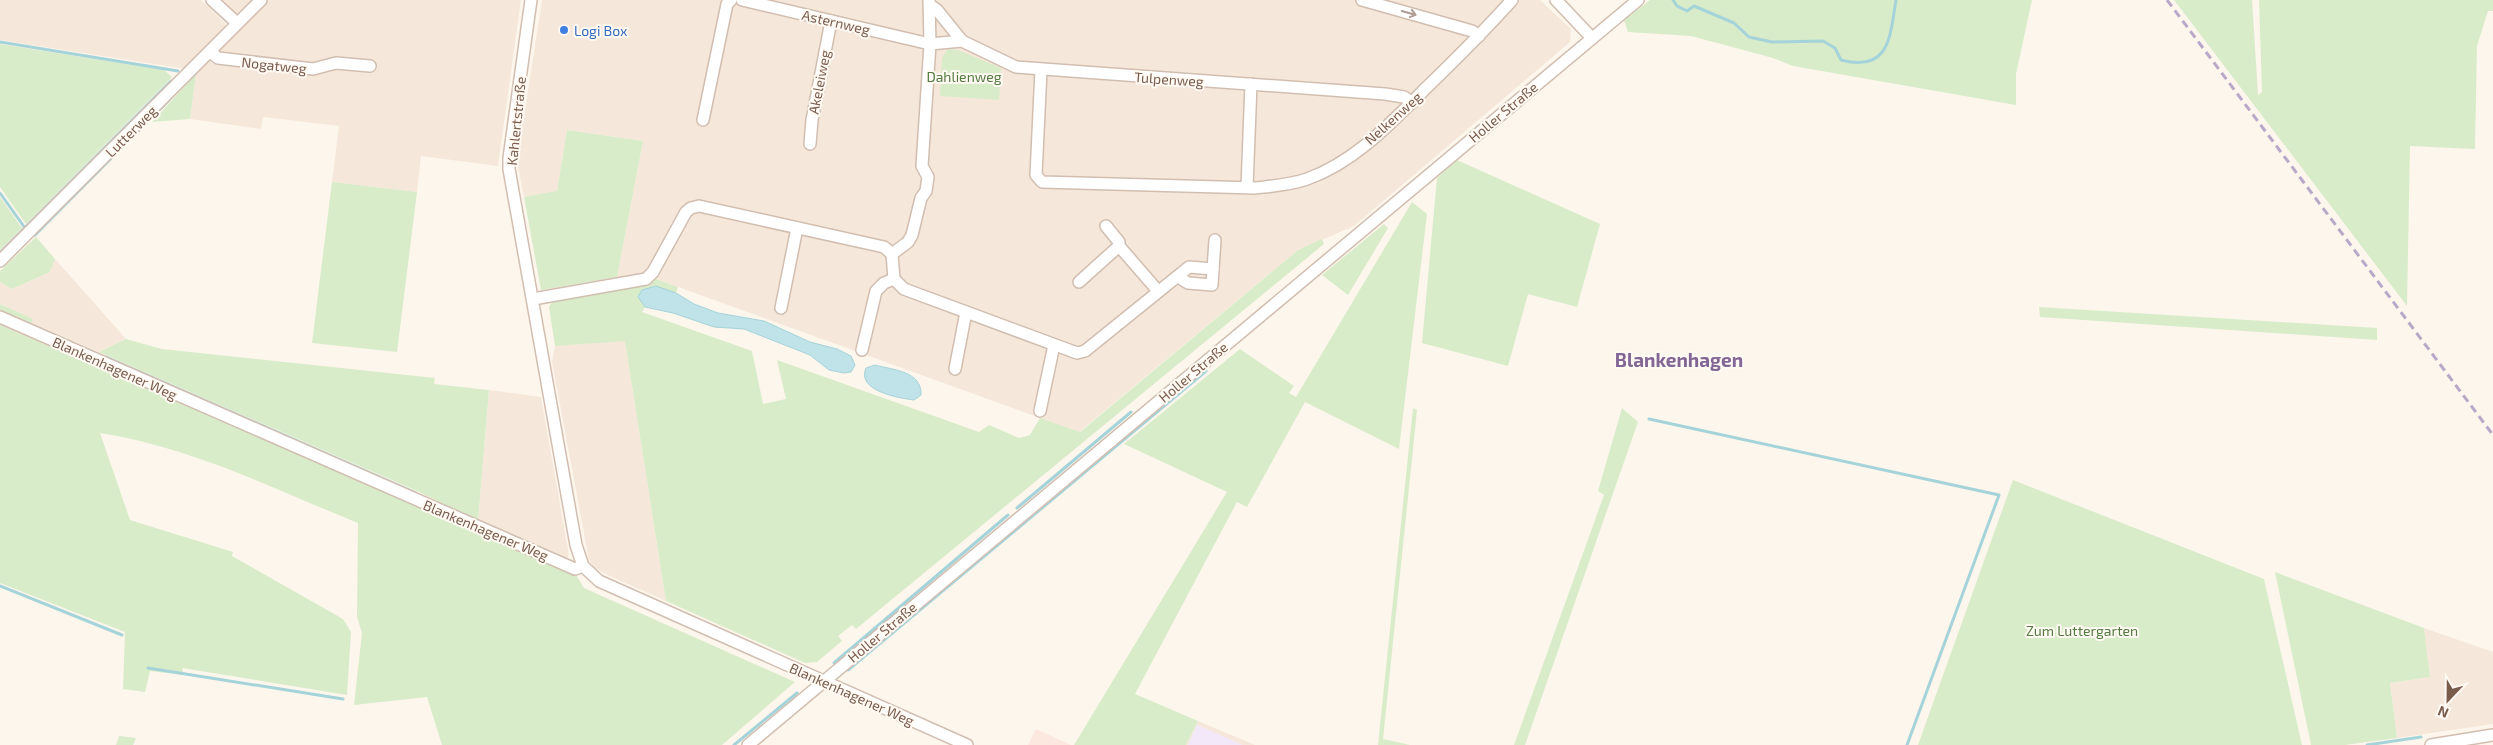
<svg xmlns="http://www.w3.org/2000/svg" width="2493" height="745" font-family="'Exo 2',sans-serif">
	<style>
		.residential { fill: #f5e8da }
		.commercial { fill: #fde8e0 }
		.education { fill: #f3e8fa }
		.green { fill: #d8ecc9 }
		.water { fill: #bfe3e8; stroke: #a5d3da }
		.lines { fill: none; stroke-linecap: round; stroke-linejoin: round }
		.stream { stroke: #a5d3da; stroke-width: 3 }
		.minor-casing { stroke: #d1beb0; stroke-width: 14 }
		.minor { stroke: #fff; stroke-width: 11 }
		.rail { stroke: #b9a8c9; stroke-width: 3; stroke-dasharray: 8 5; stroke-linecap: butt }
		.oneway { stroke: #af9d94 }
		.shop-dot { fill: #3f7fe0; stroke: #fffaf3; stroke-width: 2 }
		.labels { text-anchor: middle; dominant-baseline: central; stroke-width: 4; stroke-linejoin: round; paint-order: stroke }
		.street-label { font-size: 14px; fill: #7a5c4d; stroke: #fffaf3 }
		.shop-label { font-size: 14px; fill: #366cbe; stroke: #fffaf3; text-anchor: start }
		.park-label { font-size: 14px; fill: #537a41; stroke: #fffaf3 }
		.district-label { font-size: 19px; font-weight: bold; fill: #846695; stroke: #fffaf3 }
	</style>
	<rect width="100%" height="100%" fill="#fdf6ec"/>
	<g class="residential">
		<path d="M0 0H201L225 23V29L186 69 0 40Z"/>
		<path d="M220 0H253L239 14H235Z"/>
		<path d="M269 0H521L498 166 421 156 417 192 332 182 339 126 263 117 261 129 190 119 196 74Z"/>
		<path d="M542 0H1540L1571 29 1570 42 1354 226 1298 250 1079 432 656 279 649 285 620 289 617 277 643 141 567 130 557 192 524 197 517 162Z"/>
		<path d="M55 259 126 339 99 352 31 323 32 319 0 304V282L12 289 50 272Z"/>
		<path d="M625 340 666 601 603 573 594 567 589 560 552 362 555 346Z"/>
		<path d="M489 390 541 397 569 555 566 559 478 521Z"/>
		<path d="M2424 628 2493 652V724L2397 738 2390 683 2430 677Z"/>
		<path d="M1198 721 1255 745H1186Z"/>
	</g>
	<path class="commercial" d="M1036 729 1071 745H1028Z"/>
	<path class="education" d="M1197 725 1243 745H1188Z"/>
	<g class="green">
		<path d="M1650 0H2032L2016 74V105L1793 66 1773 58 1691 36 1628 32 1624 20Z"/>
		<path d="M2174 0H2252L2258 95 2262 92 2259 0H2493V11H2488L2477 46 2475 149 2410 146 2407 306Z"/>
		<path d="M0 44 164 70 172 77 26 224 0 187Z"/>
		<path d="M948 49 958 50 1001 68 999 100 940 96 942 58Z"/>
		<path d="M196 74 190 119 152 122Z"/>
		<path d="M567 130 643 141 617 277 541 290 524 197 557 191Z"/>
		<path d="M1457 160 1600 224 1577 307 1528 294 1508 366 1422 343 1437 178Z"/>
		<path d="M332 182 417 192 397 352 312 343Z"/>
		<path d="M0 197 22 228 0 250Z"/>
		<path d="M1412 202 1427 214 1399 449 1305 402 1247 507 1237 502 1135 694 1198 721 1186 745H1074L1227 492 1124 444 1240 349 1294 386 1289 393 1296 397Z"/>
		<path d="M1384 224 1388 228 1348 295 1322 275Z"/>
		<path d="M36 237 55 259 50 272 12 289 0 282V271Z"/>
		<path d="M1322 239 1324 244 856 629 852 625 838 636 842 641 817 662 805 663 666 601 625 341 555 346 549 307 552 302 649 285 656 279 678 287 676 293 656 287 638 297 645 307 642 312 752 351 763 404 786 399 777 360 979 432 989 425 1019 438 1030 435 1040 418 1080 432 1298 250Z"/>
		<path d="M0 304 33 319 31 323 0 310Z"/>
		<path d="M2039 307 2377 328V340L2040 317Z"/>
		<path d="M0 325 575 573 584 588 795 682 722 745H442L427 697 354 705 362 633 357 617 358 523C274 489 191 447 100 433L130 520 233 552 232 556 343 619 351 632 347 695 182 668 184 675 150 671 145 692 123 689 125 632 0 583Z"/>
		<path d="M126 339 162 349 435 378 434 384 489 390 478 521 417 491 99 352Z"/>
		<path d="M1413 408 1417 410 1383 739 1410 745H1378Z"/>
		<path d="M1622 408 1638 422 1525 745H1514L1604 495 1598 491Z"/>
		<path d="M2013 480 2264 579 2302 745H1918Z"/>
		<path d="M2275 572 2424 628 2430 677 2390 683 2397 738 2345 745H2311Z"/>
		<path d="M119 736 136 738 133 745H116Z"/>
	</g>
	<g class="water">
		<path d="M656 286 676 293 694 304 718 313 764 321 810 342 837 349 851 356 855 365 851 372 844 373 829 370 810 355 744 329 714 327 673 313 645 307 638 297 642 290Z"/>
		<path d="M875 365C893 370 922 371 921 395L914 400C899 398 856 391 866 368Z"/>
	</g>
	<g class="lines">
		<g class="stream">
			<path d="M1673 0 1677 6 1687 11 1694 6 1734 23 1749 37 1772 42 1823 41 1835 48 1841 60C1890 73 1890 36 1896 0"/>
			<path d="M0 42 178 71"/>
			<path d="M0 193 25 228"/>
			<path d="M35 235 170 99"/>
			<path d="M0 253 171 81"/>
			<path d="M106 357 416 493"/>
			<path d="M1649 419 1999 495 1907 745"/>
			<path d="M1017 508 1131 412"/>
			<path d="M0 586 122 635"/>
			<path d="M834 663 1008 515"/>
			<path d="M148 668 343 699"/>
			<path d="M848 670 1206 371"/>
			<path d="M734 745 797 693"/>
			<path d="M2367 745 2421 737"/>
		</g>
		<g class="minor-casing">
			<g id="minor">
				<path d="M212 0 237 23"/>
				<path d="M531 0 509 158V169L576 545 583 566 599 581 967 745"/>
				<path d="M742 0 930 44 962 41 1016 67 1385 94 1404 97 1412 103"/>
				<path d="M929 0 930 44 922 166 928 177 926 191 921 198 912 235 908 242 892 254 894 279 904 289 1077 353 1085 351 1189 267 1213 269"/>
				<path d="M1362 0 1472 31 1479 36"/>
				<path d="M1556 0 1592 38"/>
				<path d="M930 5 937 10 962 41"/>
				<path d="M210 52 218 58 313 69 336 63 370 66"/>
				<path d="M1041 70 1036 175 1042 182 1255 188C1273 186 1290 185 1307 179 1355 162 1392 122 1427 87 1456 59 1485 30 1512 0"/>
				<path d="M703 120 727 4 731 0"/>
				<path d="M810 144 812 120 831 21"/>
				<path d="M1247 187 1251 84"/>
				<path d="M1106 226 1119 242V246L1158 291"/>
				<path d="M0 261 261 0"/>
				<path d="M1178 277 1188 283 1212 285 1215 240"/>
				<path d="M1079 282 1119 246"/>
				<path d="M533 299 646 279 653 272 686 212 691 208 699 206 884 247 892 254"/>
				<path d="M781 308 797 228"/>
				<path d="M0 317 575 569 583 566"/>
				<path d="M862 350 876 291 884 283 894 279"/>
				<path d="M955 369 966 312"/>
				<path d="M1040 411 1054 345"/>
				<path d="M748 745 1638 0"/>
				<path d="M2431 745 2493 735"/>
			</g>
		</g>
		<use href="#minor" class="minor"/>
		<path class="rail" d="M2167 0 2493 435"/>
	</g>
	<defs><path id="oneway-shaft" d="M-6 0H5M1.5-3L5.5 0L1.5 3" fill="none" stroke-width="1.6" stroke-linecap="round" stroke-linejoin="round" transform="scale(1.25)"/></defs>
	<use class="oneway" href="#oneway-shaft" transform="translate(1409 13) rotate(16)"/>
	<circle class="shop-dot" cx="564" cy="30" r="5"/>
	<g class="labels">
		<g class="street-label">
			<text transform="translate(836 22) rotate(13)">Asternweg</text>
			<text transform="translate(274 65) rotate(6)">Nogatweg</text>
			<text transform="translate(1169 79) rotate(4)">Tulpenweg</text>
			<text transform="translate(819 82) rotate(-79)">Akeleiweg</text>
			<text transform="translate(1503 112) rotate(-40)">Holler Straße</text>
			<text transform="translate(1393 118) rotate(-42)">Nelkenweg</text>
			<text transform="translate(516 121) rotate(-84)">Kahlertstraße</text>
			<text transform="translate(131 131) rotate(-45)">Lutterweg</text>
			<text transform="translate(115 368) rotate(24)">Blankenhagener Weg</text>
			<text transform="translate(1193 372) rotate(-40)">Holler Straße</text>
			<text transform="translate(486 530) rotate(23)">Blankenhagener Weg</text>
			<text transform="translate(882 632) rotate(-40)">Holler Straße</text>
			<text transform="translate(852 694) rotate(24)">Blankenhagener Weg</text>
		</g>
		<g class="shop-label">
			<text x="574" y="30">Logi Box</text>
		</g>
		<g class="park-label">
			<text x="964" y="76">Dahlienweg</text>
			<text x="2082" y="630">Zum Luttergarten</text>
		</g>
		<g class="district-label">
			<text x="1679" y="359">Blankenhagen</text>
		</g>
	</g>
	<g transform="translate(2448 700) rotate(202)" stroke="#fffaf3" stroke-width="4" paint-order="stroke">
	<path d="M0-4L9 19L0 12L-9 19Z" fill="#7a5c4d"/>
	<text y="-8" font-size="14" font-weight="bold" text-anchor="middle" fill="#7a5c4d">N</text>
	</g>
</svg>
